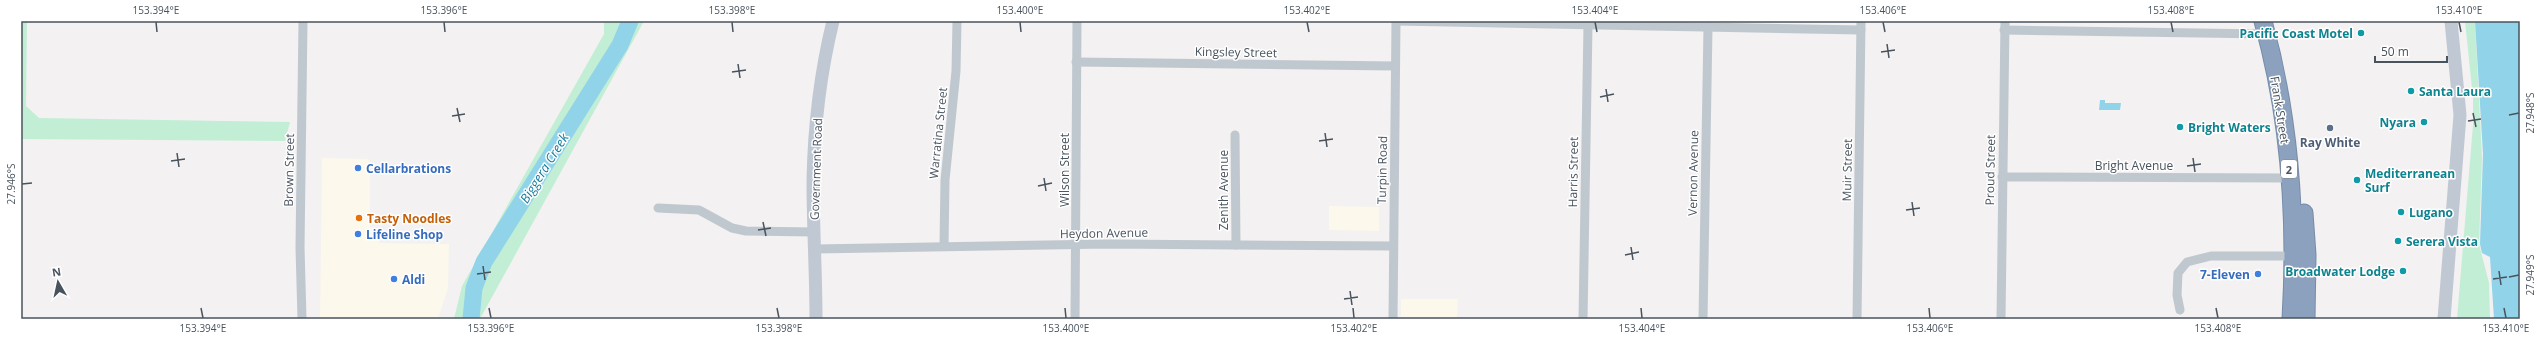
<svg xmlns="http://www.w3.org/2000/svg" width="2541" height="340" font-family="'Open Sans',sans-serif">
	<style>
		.commercial { fill: #fcf8ec }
		.green { fill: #c2eed5 }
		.water { fill: #91d3e9 }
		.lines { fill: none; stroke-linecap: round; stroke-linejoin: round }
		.river { stroke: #91d3e9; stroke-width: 17 }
		.highway-casing { stroke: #768ca9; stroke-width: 19 }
		.street { stroke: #bfc8cf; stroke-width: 9 }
		.secondary { stroke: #c0c8d4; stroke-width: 13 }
		.highway { stroke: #8ba1bd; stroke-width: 17 }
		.ticks { fill: none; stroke: #49535e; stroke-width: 1.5 }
		.culture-dot { fill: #0f9aa8; stroke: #fff; stroke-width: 1.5 }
		.service-dot { fill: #5c6f8a; stroke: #fff; stroke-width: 1.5 }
		.shop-dot { fill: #3f7fe0; stroke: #fff; stroke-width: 1.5 }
		.food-dot { fill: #e8710a; stroke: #fff; stroke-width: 1.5 }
		.labels { text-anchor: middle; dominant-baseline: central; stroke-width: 3; stroke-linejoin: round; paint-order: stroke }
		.shield { fill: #fff; stroke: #80878e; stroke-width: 1 }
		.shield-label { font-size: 11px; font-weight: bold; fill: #49535e }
		.culture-label { font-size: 12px; font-weight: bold; fill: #0d838f; stroke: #fff; text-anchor: start }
		.street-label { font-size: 12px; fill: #49535e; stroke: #fff }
		.service-label { font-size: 12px; font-weight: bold; fill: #4e5e75; stroke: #fff }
		.shop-label { font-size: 12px; font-weight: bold; fill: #366cbe; stroke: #fff; text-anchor: start }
		.food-label { font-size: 12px; font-weight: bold; fill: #c56008; stroke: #fff; text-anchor: start }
		.water-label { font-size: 13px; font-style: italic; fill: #127ca0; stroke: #fff }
		.neatline { fill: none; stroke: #49535e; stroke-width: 1.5 }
		.ticks-label { font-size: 10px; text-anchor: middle; fill: #49535e }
	</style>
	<rect width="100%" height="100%" fill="#f3f1f1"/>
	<g class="commercial">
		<path d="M322 158 367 159 370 162V227L379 229V243L449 244 448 288 438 319H320Z"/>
		<path d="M1329 206 1379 207V231L1329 230Z"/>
		<path d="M1401 299H1458L1457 319H1401Z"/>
	</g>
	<g class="green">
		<path d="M21 21H27L26 106 39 118 290 122 285 141 21 139Z"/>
		<path d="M604 21H644L481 317 454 319 462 286 604 34Z"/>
		<path d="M2465 21H2475L2482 157 2479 244 2489 283 2490 319H2457L2473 125V98Z"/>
	</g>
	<g class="water">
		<path d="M2475 21H2520V319H2494L2490 257 2482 253 2480 244 2483 154Z"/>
		<path d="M2100 100H2105V103H2121L2120 110H2099Z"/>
	</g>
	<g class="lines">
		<path class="river" d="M471 319 474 288 484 262 620 45 630 21"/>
		<g class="highway-casing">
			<g id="highway">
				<path d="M2263 21C2290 118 2297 219 2291 319"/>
				<path d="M2304 213 2307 255 2306 319"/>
			</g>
		</g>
		<g class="street">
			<path d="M1396 21 1861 30"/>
			<path d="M2004 30 2266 34"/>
			<path d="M1076 62 1395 66"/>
			<path d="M1235 135 1236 245"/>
			<path d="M2002 177 2290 178"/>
			<path d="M658 208 699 210 732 228 746 231 814 232"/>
			<path d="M944 246 945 180 956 71 957 21"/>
			<path d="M815 249 1107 244 1393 246"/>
			<path d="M2180 310 2177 295 2178 273 2187 262 2211 256H2294"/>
			<path d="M302 319 300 247 303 21"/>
			<path d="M1075 319 1077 21"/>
			<path d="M1393 319 1396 21"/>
			<path d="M1583 319 1588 25"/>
			<path d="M1703 319 1708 27"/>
			<path d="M1857 319 1861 21"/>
			<path d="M2001 319 2005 21"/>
		</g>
		<g class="secondary">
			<path d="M816 319C816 273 813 227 813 181 814 127 820 74 833 21"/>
			<path d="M2444 319 2460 115 2451 21"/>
		</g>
		<use href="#highway" class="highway"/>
	</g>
	<path class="ticks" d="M156 22 157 32M444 22 445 32M732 22 733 32M1020 22 1021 32M1307 22 1309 32M1595 22 1597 32M1883 22 1885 32M2171 22 2173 32M2459 22 2461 32M1887 44 1889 58M1881 52 1895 50M738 64 740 78M732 72 746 70M1606 89 1608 102M1600 97 1614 94M457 108 460 122M2473 113 2476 127M2509 115 2519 113M452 116 465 114M2468 121 2481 119M1325 133 1327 147M1319 141 1333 139M177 153 179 167M2193 158 2195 172M171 161 185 159M2187 166 2201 164M1044 178 1046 191M22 184 32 183M1038 186 1052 183M1912 202 1914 216M1906 210 1920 208M763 222 766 236M758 230 771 228M1631 247 1633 260M1625 255 1639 252M483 266 485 280M2499 271 2501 285M477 274 491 272M2509 277 2519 275M2493 279 2507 277M1350 291 1352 305M1344 299 1358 297M201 308 203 318M489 308 491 318M777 308 779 318M1065 308 1066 318M1353 308 1354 318M1641 308 1642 318M1929 308 1930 318M2216 308 2218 318M2504 308 2506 318"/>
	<g class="culture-dot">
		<circle cx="2361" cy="33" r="4"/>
		<circle cx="2411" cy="91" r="4"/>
		<circle cx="2424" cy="122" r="4"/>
		<circle cx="2180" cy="127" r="4"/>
		<circle cx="2357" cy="180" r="4"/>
		<circle cx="2401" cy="212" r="4"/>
		<circle cx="2398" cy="241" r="4"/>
		<circle cx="2403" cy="271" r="4"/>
	</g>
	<circle class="service-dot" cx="2330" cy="128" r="4"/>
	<g class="shop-dot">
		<circle cx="358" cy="168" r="4"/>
		<circle cx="358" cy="234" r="4"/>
		<circle cx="2258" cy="274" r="4"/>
		<circle cx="394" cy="279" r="4"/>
	</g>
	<circle class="food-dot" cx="359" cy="218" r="4"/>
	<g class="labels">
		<rect class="shield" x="2281" y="160" width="16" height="18" rx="3"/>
		<g class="shield-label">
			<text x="2289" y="169">2</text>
		</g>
		<g class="culture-label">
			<text x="2353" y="33" text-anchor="end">Pacific Coast Motel</text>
			<text x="2419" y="91">Santa Laura</text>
			<text x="2416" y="122" text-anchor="end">Nyara</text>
			<text x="2188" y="127">Bright Waters</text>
			<text x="2365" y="173">Mediterranean<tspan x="2365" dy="14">Surf</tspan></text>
			<text x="2409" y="212">Lugano</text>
			<text x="2406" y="241">Serera Vista</text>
			<text x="2395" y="271" text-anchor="end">Broadwater Lodge</text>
		</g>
		<g class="street-label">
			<text transform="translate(1236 52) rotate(1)">Kingsley Street</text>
			<text transform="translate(2280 110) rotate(81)">Frank Street</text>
			<text transform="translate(938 133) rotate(-84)">Warratina Street</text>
			<text x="2134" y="165">Bright Avenue</text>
			<text transform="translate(816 169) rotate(-88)">Government Road</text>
			<text transform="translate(289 170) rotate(-89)">Brown Street</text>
			<text transform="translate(1064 170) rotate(-90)">Wilson Street</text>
			<text transform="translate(1382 170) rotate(-89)">Turpin Road</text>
			<text transform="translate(1847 170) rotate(-89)">Muir Street</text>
			<text transform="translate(1990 170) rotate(-89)">Proud Street</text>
			<text transform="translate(1573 172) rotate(-89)">Harris Street</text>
			<text transform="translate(1693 173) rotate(-89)">Vernon Avenue</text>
			<text transform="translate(1223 190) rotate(-90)">Zenith Avenue</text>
			<text transform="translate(1104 233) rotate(-1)">Heydon Avenue</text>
		</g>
		<g class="service-label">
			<text x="2330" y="142">Ray White</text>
		</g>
		<g class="shop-label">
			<text x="366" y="168">Cellarbrations</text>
			<text x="366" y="234">Lifeline Shop</text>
			<text x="2250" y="274" text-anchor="end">7-Eleven</text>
			<text x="402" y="279">Aldi</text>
		</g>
		<g class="food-label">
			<text x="367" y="218">Tasty Noodles</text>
		</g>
		<g class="water-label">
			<text transform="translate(544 168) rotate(-58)">Biggera Creek</text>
		</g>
	</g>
	<rect width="2541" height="340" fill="none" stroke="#ffffff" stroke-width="44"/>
	<g transform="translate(58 282) rotate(351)" stroke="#ffffff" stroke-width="3" paint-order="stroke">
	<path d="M0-3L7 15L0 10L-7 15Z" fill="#49535e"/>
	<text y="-6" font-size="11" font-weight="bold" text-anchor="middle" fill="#49535e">N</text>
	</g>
	<path d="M2375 56v6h72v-6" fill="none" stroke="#49535e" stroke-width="2"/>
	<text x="2381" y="56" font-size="12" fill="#49535e" stroke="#ffffff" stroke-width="3" paint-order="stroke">50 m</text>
	<rect x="22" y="22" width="2497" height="296" class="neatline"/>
	<g class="ticks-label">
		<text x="156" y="14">153.394°E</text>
		<text x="444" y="14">153.396°E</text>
		<text x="732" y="14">153.398°E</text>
		<text x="1020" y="14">153.400°E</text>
		<text x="1307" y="14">153.402°E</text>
		<text x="1595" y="14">153.404°E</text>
		<text x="1883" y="14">153.406°E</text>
		<text x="2171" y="14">153.408°E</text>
		<text x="2459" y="14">153.410°E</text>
		<text transform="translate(2530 113) rotate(-90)" y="4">27.948°S</text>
		<text transform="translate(11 184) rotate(-90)" y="4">27.946°S</text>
		<text transform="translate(2530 275) rotate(-90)" y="4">27.949°S</text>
		<text x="203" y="332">153.394°E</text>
		<text x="491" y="332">153.396°E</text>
		<text x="779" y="332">153.398°E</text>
		<text x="1066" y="332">153.400°E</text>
		<text x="1354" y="332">153.402°E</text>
		<text x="1642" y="332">153.404°E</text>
		<text x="1930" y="332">153.406°E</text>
		<text x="2218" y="332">153.408°E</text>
		<text x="2506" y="332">153.410°E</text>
	</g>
</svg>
